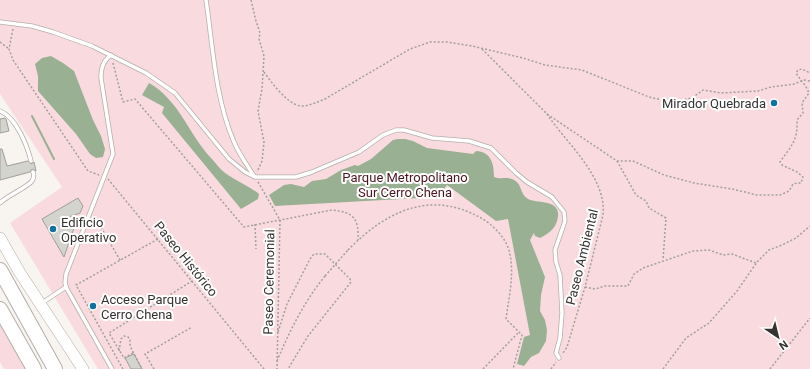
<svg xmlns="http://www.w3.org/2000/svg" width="810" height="369" font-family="Roboto,sans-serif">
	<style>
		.green { fill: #f9dbdf }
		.water { fill: #99b093 }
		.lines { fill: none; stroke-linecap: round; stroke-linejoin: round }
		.stream { stroke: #99b093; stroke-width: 2 }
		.building { fill: #d4d4ce; stroke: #9f9f9a }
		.lane-casing { stroke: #b3afaa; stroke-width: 5 }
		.secondary-casing { stroke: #b3afaa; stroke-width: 12 }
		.highway-casing { stroke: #b3afaa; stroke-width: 16 }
		.path { stroke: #a29f9c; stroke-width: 1.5; stroke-dasharray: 2 2; stroke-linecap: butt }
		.lane { stroke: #fff; stroke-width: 3.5 }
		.secondary { stroke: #fff; stroke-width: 11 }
		.highway { stroke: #fff; stroke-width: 14 }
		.path-bridge { stroke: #a29f9c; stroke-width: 1.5; stroke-dasharray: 2 2; stroke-linecap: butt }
		.poi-dot { fill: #0f729f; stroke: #fff; stroke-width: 1.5 }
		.labels { text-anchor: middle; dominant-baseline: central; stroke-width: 4; stroke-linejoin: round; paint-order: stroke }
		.poi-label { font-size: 13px; fill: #353331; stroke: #fff; text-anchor: start }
		.park-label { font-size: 13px; fill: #491621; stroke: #fff }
		.street-label { font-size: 13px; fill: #353331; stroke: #fff }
	</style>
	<rect width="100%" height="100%" fill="#f8f4ef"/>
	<g class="green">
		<path d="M0 0H810V369H98L10 223 62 187 0 94Z"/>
		<path d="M0 323 26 369H4L0 362Z"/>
	</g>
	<g class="water">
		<path d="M51 56 63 63 74 71 93 120 101 136 105 149 103 157 96 158 90 154 76 134 38 91V76L35 64 42 58Z"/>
		<path d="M149 83C179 100 188 133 211 158 216 163 221 171 228 175 238 182 249 186 259 194L258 199 241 209 162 113 164 107 142 95Z"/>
		<path d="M398 139H405L413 141 427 148 473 154 476 151C491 152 494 163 494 177 501 180 508 176 514 180 523 185 519 193 528 199 537 204 564 198 557 221 555 229 548 234 540 238L535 236 534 233 530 240 545 277 541 295 540 311 545 320 547 330 546 341 539 353 531 357 524 366 517 364 524 337 530 335 508 219 496 221 447 185 438 197 275 206 269 195 284 185 291 184 304 187 312 181 326 179 341 170 355 165 358 166 371 159 393 140Z"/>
	</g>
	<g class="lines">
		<path class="stream" d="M32 116 54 159"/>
	</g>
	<g class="building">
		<path d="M5 118 6 119 9 131 0 133V119Z"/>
		<path d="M0 149H2L7 166 28 161 31 164 34 162 36 171 32 169 30 172 0 180Z"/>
		<path d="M78 198 83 206 80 213 66 218 76 222 64 257 42 219Z"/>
		<path d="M134 354 142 369H131L125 358Z"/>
	</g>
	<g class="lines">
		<g class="lane-casing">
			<g id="lane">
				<path d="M206 0C213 47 215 98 234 142 239 154 247 165 254 176"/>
				<path d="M0 22 32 26 53 32 92 46 146 73 175 93 229 159 245 172 255 177H296L312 172 359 152 383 135 396 130H404L432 138 469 141 491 148 516 173 527 182 552 197 564 212 565 221 555 250 556 262 560 275 562 313 560 338 556 353 559 358"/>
				<path d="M111 55C103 61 101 68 101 78L113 154 66 274 65 283 67 289 112 369"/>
				<path d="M0 111C16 117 27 145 31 161"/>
				<path d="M0 203C8 195 28 187 32 181 34 178 34 175 33 172"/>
				<path d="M42 303 66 287"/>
			</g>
		</g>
		<g class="secondary-casing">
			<path id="secondary" d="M0 238 20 273 83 369"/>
		</g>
		<g class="highway-casing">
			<g id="highway">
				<path d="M0 270 55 369"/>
				<path d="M0 309 34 369"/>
			</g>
		</g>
		<g class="path">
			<path d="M251 0 256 21 260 33 259 39 264 56 262 89 258 111 264 142 262 161 257 172"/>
			<path d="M13 29 9 49 13 60 88 171 99 175"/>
			<path d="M0 42 9 49"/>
			<path d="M482 49 547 114 617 161H633L664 175 694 183 732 189 757 195H780L789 191 793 184 797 183H801L803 177 797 172 782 165 780 162C791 146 798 141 797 120L803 113 802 103 809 93C806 85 801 81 796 73L798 70 802 69 810 73"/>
			<path d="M113 63 123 102 135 99 244 227 332 210C354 212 359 219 358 240"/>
			<path d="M264 72C271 82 288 105 301 106 310 106 317 102 325 99L410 49 430 42H447L472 46 523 58 545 65 582 70 649 97 671 102 692 98 703 90 721 93 758 91 771 87 794 84 804 80 810 81"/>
			<path d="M547 114C566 143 607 177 603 215L585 287 567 347 563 353"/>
			<path d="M617 161 636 195 646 201 649 208 666 218 663 260"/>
			<path d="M108 179 264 369"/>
			<path d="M258 182 280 220 277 369"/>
			<path d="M95 217 120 260"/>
			<path d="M255 224 256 249"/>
			<path d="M348 250C385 212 430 189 481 218 492 224 505 237 509 250 515 273 509 296 506 319L522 335 513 369"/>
			<path d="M585 287 595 289 605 286H628L634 274 643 268 693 251 709 250 723 255 732 254 756 263"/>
			<path d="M278 332 287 304 310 259 314 254H325L350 279 351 282 308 336 288 369"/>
			<path d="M119 351 121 339 124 336 128 337 130 340V346L142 369"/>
			<path d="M133 353 124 358 109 333 192 281"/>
			<path d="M277 361C290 330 304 302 325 276"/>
			<path d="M123 369 76 285 158 239"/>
			<path d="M154 369 145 354 192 327"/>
			<path d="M483 369 519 332"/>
			<path d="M551 369 556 362"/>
			<path d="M663 369 686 338 709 323 737 291 757 262 769 250 782 245 796 238 810 226"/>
			<path d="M770 369 810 318"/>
		</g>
		<use href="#lane" class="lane"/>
		<use href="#secondary" class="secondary"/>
		<use href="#highway" class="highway"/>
		<path class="path-bridge" d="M325 276 348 250"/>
	</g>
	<g class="poi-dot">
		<circle cx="774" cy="103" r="4"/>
		<circle cx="53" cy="229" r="4"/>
		<circle cx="93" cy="306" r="4"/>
	</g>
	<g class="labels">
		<g class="poi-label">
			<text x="766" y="103" text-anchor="end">Mirador Quebrada</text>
			<text x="61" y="222">Edificio<tspan x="61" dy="15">Operativo</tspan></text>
			<text x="101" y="299">Acceso Parque<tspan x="101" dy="15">Cerro Chena</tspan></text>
		</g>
		<g class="park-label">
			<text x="405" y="177">Parque Metropolitano<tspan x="405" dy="15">Sur Cerro Chena</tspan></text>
		</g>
		<g class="street-label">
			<text transform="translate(582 257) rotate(-76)">Paseo Ambiental</text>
			<text transform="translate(186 259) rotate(51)">Paseo Histórico</text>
			<text transform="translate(269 282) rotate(-89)">Paseo Ceremonial</text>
		</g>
	</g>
	<g transform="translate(778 337) rotate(145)" stroke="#ffffff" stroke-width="3" paint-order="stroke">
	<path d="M0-3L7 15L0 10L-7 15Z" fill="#353331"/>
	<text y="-6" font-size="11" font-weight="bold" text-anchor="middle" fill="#353331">N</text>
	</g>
</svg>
